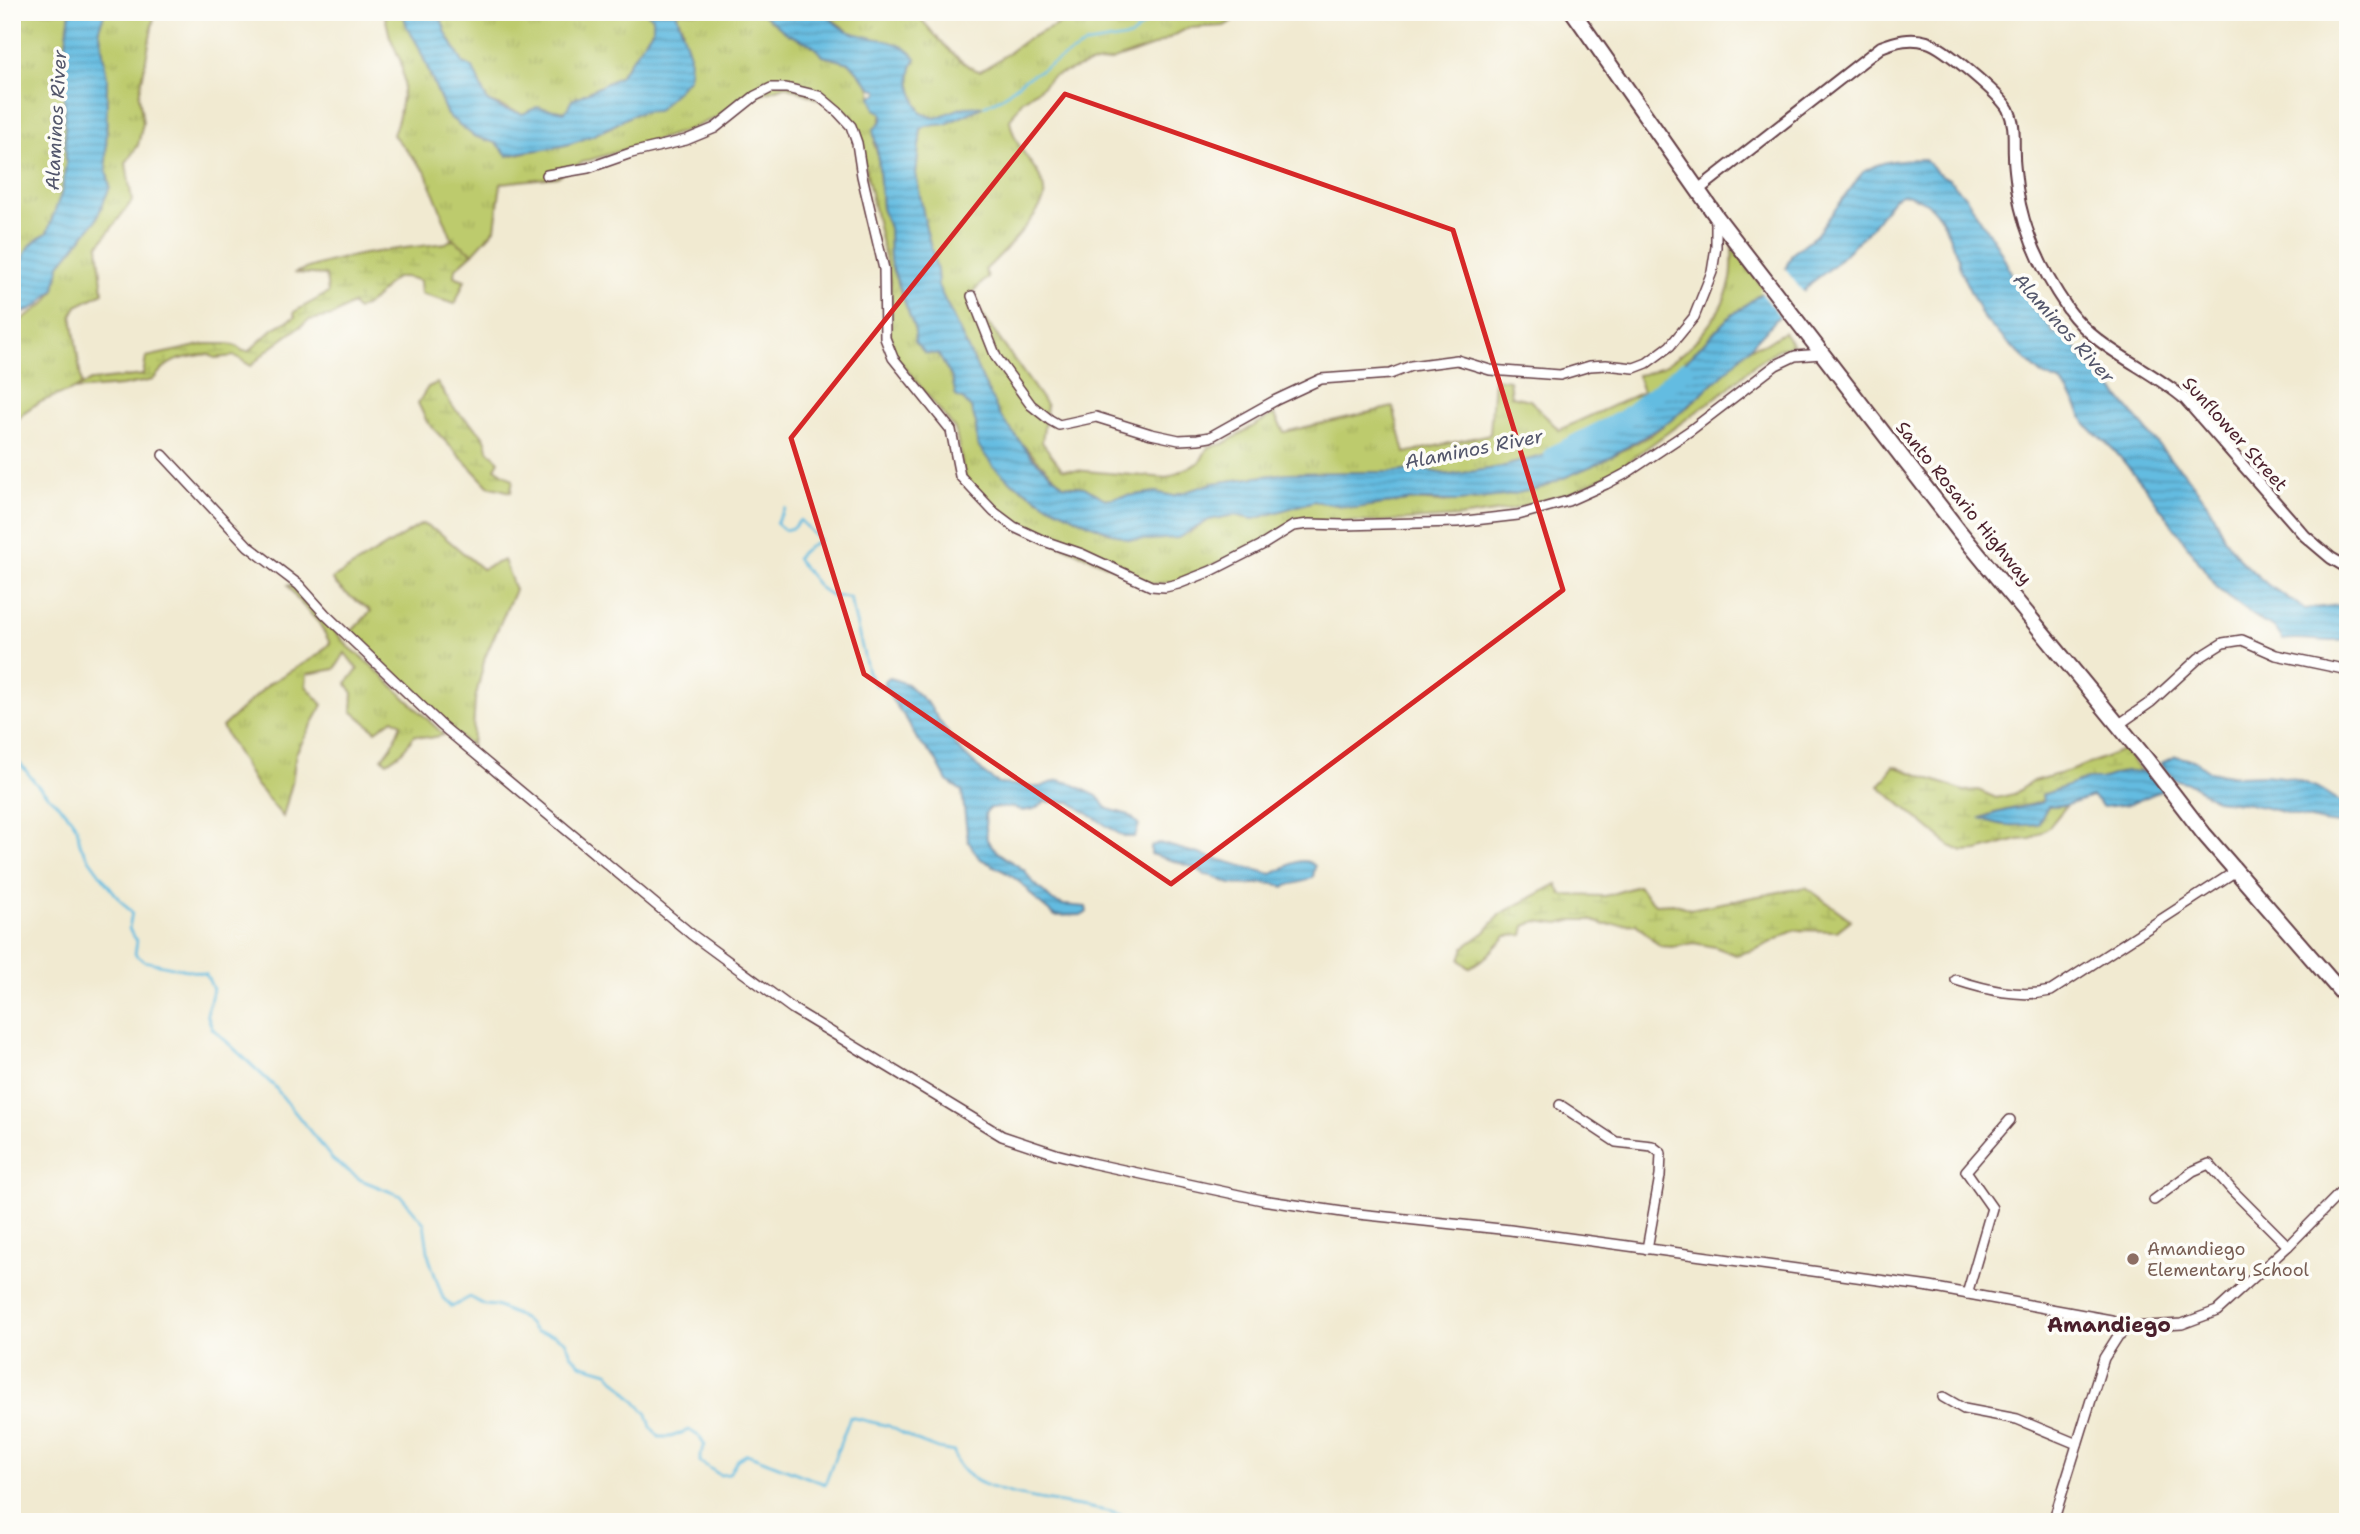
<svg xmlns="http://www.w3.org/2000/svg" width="2360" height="1534" font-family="'Shantell Sans',sans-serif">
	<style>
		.grass { fill: url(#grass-tufts); stroke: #84754c; stroke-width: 2 }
		.wetland { fill: url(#wetland-marsh); stroke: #84754c; stroke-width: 2 }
		.water { fill: url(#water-rules); stroke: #576e86; stroke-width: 2 }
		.pier { fill: #f1ead1 }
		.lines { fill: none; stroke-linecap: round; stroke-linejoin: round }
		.stream { stroke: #64bce1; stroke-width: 2.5 }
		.river { stroke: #64bce1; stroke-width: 18 }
		.minor-casing { stroke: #633d44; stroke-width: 12 }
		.tertiary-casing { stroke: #633d44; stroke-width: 14 }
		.primary-casing { stroke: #633d44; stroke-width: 18 }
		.minor { stroke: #fff; stroke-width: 9 }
		.tertiary { stroke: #fff; stroke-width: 10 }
		.primary { stroke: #fff; stroke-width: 14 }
		.marked { fill: none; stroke: #d62828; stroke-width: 5; stroke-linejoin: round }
		.education-dot { fill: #8d6e63; stroke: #fdfcf7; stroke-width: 2.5 }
		.labels { text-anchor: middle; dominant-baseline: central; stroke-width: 7; stroke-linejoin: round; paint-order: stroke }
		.street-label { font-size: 18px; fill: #4a1f2b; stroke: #fdfcf7 }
		.education-label { font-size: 18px; fill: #785e54; stroke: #fdfcf7; text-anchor: start }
		.water-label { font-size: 19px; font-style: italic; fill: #53566b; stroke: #fdfcf7 }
		.quarter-label { font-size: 21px; font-weight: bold; fill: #4a1f2b; stroke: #fdfcf7 }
	</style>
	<defs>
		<pattern id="grass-tufts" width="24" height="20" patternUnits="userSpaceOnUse" patternTransform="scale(1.75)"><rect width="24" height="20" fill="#bdcb6d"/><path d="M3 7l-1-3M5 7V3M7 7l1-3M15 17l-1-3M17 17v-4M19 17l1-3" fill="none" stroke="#a4ae5f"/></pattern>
		<pattern id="wetland-marsh" width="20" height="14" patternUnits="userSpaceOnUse" patternTransform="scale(1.75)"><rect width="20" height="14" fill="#bdcb6d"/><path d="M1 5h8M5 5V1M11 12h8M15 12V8" fill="none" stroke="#a4ae5f"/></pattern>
		<pattern id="water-rules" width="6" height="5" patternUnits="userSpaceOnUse" patternTransform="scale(1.75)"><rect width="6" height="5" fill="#64bce1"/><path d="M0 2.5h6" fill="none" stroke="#5498b7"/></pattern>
	</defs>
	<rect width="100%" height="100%" fill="#fdfcf7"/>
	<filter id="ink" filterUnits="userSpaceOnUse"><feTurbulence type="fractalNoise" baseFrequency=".0143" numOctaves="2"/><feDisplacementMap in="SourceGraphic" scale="14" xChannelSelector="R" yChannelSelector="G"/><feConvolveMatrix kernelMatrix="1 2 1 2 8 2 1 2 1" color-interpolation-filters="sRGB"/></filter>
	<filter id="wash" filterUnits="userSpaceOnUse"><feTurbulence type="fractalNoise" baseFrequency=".00686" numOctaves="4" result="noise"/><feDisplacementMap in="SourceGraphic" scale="28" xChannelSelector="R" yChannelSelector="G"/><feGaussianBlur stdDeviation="1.57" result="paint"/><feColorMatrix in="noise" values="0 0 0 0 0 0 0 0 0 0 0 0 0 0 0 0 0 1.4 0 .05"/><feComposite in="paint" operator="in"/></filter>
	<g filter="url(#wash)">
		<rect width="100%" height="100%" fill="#f1ead1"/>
		<g class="grass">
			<path d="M23 12H70L63 66 66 164 62 191 47 233C32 242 24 249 21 267L12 271V69Z"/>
			<path d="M105 12H155L139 96 143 123 138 145 126 163 132 201 98 246 103 293 77 306 72 315 82 386C58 397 20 402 12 432V326L46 303 55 289 60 264 95 222 110 187 106 168 107 78 99 28Z"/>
			<path d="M384 12H403L407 27 418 45 447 115 474 136 496 143 508 156 571 143 609 128 639 111 683 30 676 12H760L788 34 811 44 823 56 850 63 870 86 875 109 882 113 874 144 878 156 882 208 889 228 890 261 915 331V342L925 353 938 354 952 378 956 396 964 400 971 408 976 423 977 444 1008 480 1047 504 1110 533 1191 532 1209 520 1234 515 1254 519 1314 501 1355 508 1414 500 1438 502 1481 499 1540 488 1603 461 1651 435 1690 405 1749 348 1767 343 1784 332 1793 344 1779 349 1754 365 1726 390 1614 472 1572 492 1514 509 1460 517 1373 522 1309 521 1176 582 1151 584 1021 528 1001 514 965 477 955 429 893 353 890 333 892 310 890 281 858 134 836 106 786 86 746 98 726 113 688 130 583 162 557 177 501 183 495 229 473 253 452 239 425 171 393 135 399 116 404 83 401 62 390 37Z"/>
			<path d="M439 12H645L653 17V29L619 77 572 100 566 112 537 107 523 114 487 101 473 69 463 63 446 33Z"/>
			<path d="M827 12H915C929 28 960 67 980 71L1000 59 1027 39 1061 23 1098 12H1248L1224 26 1188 28 1156 45 1111 61 1089 64 1051 77 1043 86 1022 101 1010 120C1013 143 1029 158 1040 177 1043 184 1045 191 1044 198 1040 214 998 258 985 270L988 277 969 296 1047 406 1042 442 1062 469 1167 478 1200 462 1208 447 1223 444 1274 414 1284 432 1393 407 1405 453 1490 434 1494 378 1509 380 1511 396 1530 400 1559 430 1643 392 1637 375C1677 371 1724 317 1731 279 1733 269 1732 257 1732 247L1765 290 1727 319 1676 371 1666 388 1646 407 1589 439 1564 450 1501 467 1451 475 1418 469 1396 472 1287 473 1213 483 1173 496 1156 492 1105 499 1084 487 1063 485 1020 442 999 414 938 286 937 271 926 229 916 174 921 129 926 126 946 124 982 107H964L935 118 921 113C912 93 905 78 916 58L871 38 852 34 829 17Z"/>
			<path d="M422 524 440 533 482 569 504 560 515 590 485 657 475 700 472 746 449 729 349 634 371 611C356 599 342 594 332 579Z"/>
			<path d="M288 585H294L349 647 369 663 444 735 430 738 415 735 402 752 387 762 382 758 392 746 401 724 393 719 376 731 352 711 353 693 346 683 358 670 345 653 335 669 307 674 306 686 323 705 296 753 292 783 283 817 255 784 222 727 270 683 318 655 330 643 319 623 296 598Z"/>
		</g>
		<g class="wetland">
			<path d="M452 239 473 253 455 269 454 276 465 280 455 304 421 294 420 281C389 269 391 286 372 301 368 305 362 307 357 310L352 304 332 316 309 320 268 350 251 366 235 356 215 358 208 354C182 358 169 358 153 380L122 386 73 390 90 381 143 375 146 357 206 344H227L236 346 243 351H249L274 328 295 317 294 312 328 293 326 275 294 273C344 254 394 249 446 243Z"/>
			<path d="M437 383C443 391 448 399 453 407 464 421 487 430 488 450L499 461 495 468 513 480 511 492 488 486 427 422 418 403 428 387Z"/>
			<path d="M2123 750 2144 774 2125 771 2101 779H2087L2042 795 2043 801C2023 808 2002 809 1983 817 2001 827 2017 826 2038 824L2048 806 2067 805 2049 827 2031 839 2018 840 1978 851 1963 852 1950 846 1879 786 1894 766 1964 791 1978 790 1996 798 2014 794 2033 781 2073 770Z"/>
			<path d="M1557 884 1562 895 1605 896 1638 886 1655 904 1673 903 1690 909 1806 887 1851 920 1837 931 1795 930 1757 949 1736 955 1715 947 1694 943 1672 947 1660 946 1636 924 1605 925 1590 920H1574L1559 924 1537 921 1525 926 1523 935 1506 936 1486 957 1469 968 1460 960 1464 947 1485 932 1500 914Z"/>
		</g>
		<g class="water">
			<path d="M70 12H105L99 28 107 78 106 168 110 187 95 222 60 264 55 289 39 305 12 319V271L21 267C24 249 32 242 47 233L62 191 66 164 63 66Z"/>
			<path d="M403 12H439L446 33 463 63 473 68 487 101 503 109 523 114 537 107 565 112 572 100 619 77 653 29V17L645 12H676L690 55 689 78 657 111C633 111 630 117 610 127 593 136 571 145 552 148 537 151 523 150 508 156L496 143 474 136 447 115 418 45 407 27Z"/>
			<path d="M760 12H827C845 47 894 29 916 58 905 79 912 93 921 113L935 118 964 107 984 106 946 124 926 126 921 129 916 174 926 228 937 271 938 286 999 414 1032 457 1063 485 1084 487 1105 499 1156 492 1173 496 1213 483 1287 473 1396 472 1418 469 1451 475 1501 467 1564 450 1589 439 1646 407 1666 388 1676 371 1727 319 1781 278 1792 254 1816 235 1863 172C1881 160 1903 159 1924 159L1938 173 1949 179 1966 197 2000 250 2015 281 2025 289 2033 309 2049 325 2053 333 2062 334 2072 340 2081 358 2111 387 2170 459 2182 470 2208 504 2224 537 2241 561 2268 585 2305 609 2348 604V640C2325 644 2304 636 2283 640L2275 628 2262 622 2219 590 2146 488 2114 450 2086 425 2076 404 2062 383 2042 375 1994 330 1982 316 1960 270 1958 258 1942 219 1927 203 1910 195 1901 194 1893 199 1871 228 1832 267 1811 283 1730 368 1672 420 1603 461 1540 488 1505 496 1458 501 1414 500 1355 508 1314 501 1254 519 1234 515 1209 520 1178 538 1150 540 1127 539 1089 524 1047 504 1009 480 993 466 977 444 976 423 971 408 964 400 956 396 952 378 938 354 925 353 915 342V331L890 261 889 228 882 208 878 156 873 130 882 120V113L875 109 871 96 878 94V91L870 86 850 63 823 56 811 44 788 34Z"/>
			<path d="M890 678 907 684 929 705 957 747 986 775 1000 784 1040 787 1058 780 1070 783 1097 796 1108 809 1129 815 1139 825 1135 837H1124L1070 802H1045L1034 809 1023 811 1012 807 990 808 985 814 987 840 997 852 1024 870 1032 881 1053 901 1064 905 1086 907 1087 912 1083 915 1055 916 1038 902 1022 884 1009 874 979 858 968 841 962 791 947 781 935 758 918 741 907 720 892 700 885 687 884 681Z"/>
			<path d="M2176 756 2195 761 2211 772 2238 776 2265 775 2292 778 2318 788 2348 807V825L2323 822 2250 804 2215 800 2191 784 2174 779 2161 763Z"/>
			<path d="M2125 771 2151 772 2165 789 2130 804 2103 807 2092 797 2067 805 2048 806 2038 824C2017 826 2001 827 1981 818 2002 809 2022 808 2043 802L2042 795 2087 779H2101Z"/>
			<path d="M1159 843 1271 874C1287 869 1300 853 1315 866L1313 877C1303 884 1294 882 1284 887 1269 879 1249 887 1232 884 1222 882 1215 875 1205 875 1198 866 1165 859 1151 854V846Z"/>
		</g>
		<path class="pier" d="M1782 265 1805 295 1782 319 1759 290 1778 276Z"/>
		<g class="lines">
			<g class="stream">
				<path d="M984 106 1001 98 1023 80 1087 44 1130 37 1160 12"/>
				<path d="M785 508 776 523 784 530 793 528 800 520 819 540 803 551 796 558 820 588 833 597 842 596 850 598 868 672 875 685 885 687"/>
				<path d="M12 755C23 764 30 778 40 788 52 800 69 812 77 828 79 833 78 839 80 844 85 855 123 906 132 912L129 929 137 941 135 954 144 961 206 974 213 989 207 1014 212 1028 274 1086 333 1160 361 1180 401 1196 424 1223 429 1258 443 1298 452 1307 470 1297 484 1305 496 1306 523 1318 536 1332 554 1335 565 1341 571 1354 580 1364 608 1372 647 1414 651 1427 659 1437H671L689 1430 700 1437 705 1445 700 1455V1462L720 1475 729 1474 737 1460 747 1454 825 1484 850 1417 889 1426 917 1441 938 1449 954 1452C961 1507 1099 1497 1136 1522"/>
			</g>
			<path class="river" d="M1553 455 1625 418 1685 370"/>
		</g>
	</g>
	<g filter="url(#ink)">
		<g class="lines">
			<g class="minor-casing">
				<g id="minor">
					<path d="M547 175 588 168 631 153 686 140 715 128 755 96 771 88H786L819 96 838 112 851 126 857 143 862 176 884 269 885 338 893 358 951 430 960 476 994 512 1014 527 1044 541 1082 554 1151 586 1165 587 1178 584 1211 571 1264 544 1293 526 1309 524 1343 525 1457 522 1518 515 1568 501 1606 484 1625 474 1691 430 1776 365 1795 356 1822 354"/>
					<path d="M972 296 996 357 1031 405 1050 420 1059 425 1096 417 1151 434 1179 440 1198 439 1210 437 1276 400 1321 379 1390 374 1411 366 1457 360 1490 370 1560 375 1590 366 1606 365 1634 368 1647 363 1670 346 1694 317 1712 272 1716 247V218"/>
					<path d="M163 455 248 546 299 585 325 614 441 725 691 934 793 1009 1002 1136 1056 1154 1091 1163 1262 1200 1349 1213 1510 1230 1930 1287 2111 1320 2130 1327"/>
					<path d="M2118 725 2151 702 2199 658 2223 643 2242 640 2276 655 2348 670"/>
					<path d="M1956 980C1987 990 2019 998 2051 991L2236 871"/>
					<path d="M1560 1105 1616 1142 1652 1146 1661 1153 1660 1176 1647 1249"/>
					<path d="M2154 1200 2193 1171 2209 1164 2232 1190 2288 1246"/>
					<path d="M1967 1294 1992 1208 1966 1171 2010 1120"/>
					<path d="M1943 1397 1964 1409 2017 1419 2077 1444"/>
					<path d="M2053 1522 2104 1358 2118 1336 2130 1327 2182 1324 2217 1311 2288 1246 2348 1185"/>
				</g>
			</g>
			<g class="tertiary-casing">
				<path id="tertiary" d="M1698 190 1881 47C1896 41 1911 37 1927 42 1943 46 2000 95 2008 109 2016 125 2013 140 2014 156 2014 166 2016 177 2017 188 2023 231 2043 273 2068 309 2097 350 2148 367 2185 399L2305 536 2331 558 2348 568"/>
			</g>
			<g class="primary-casing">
				<path id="primary" d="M1573 12 1716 216 1959 531 2147 760 2204 834 2348 1000"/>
			</g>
			<use href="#minor" class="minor"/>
			<use href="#tertiary" class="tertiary"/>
			<use href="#primary" class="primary"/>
		</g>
	</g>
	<path class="marked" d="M1065 94 1453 230 1563 590 1171 884 864 674 791 438Z"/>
	<circle class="education-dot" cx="2133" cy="1259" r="7"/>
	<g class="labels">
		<g class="street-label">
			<text transform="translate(2235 434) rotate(48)">Sunflower Street</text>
			<text transform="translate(1964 503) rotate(51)">Santo Rosario Highway</text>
		</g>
		<g class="education-label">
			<text x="2147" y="1249">Amandiego<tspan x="2147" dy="21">Elementary School</tspan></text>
		</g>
		<g class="water-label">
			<text transform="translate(56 120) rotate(-87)">Alaminos River</text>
			<text transform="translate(2064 328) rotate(48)">Alaminos River</text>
			<text transform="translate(1474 449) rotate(-11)">Alaminos River</text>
		</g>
		<g class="quarter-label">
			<text x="2109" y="1325">Amandiego</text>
		</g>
	</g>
	<rect width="2360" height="1534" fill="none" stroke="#fdfcf7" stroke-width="42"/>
</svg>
